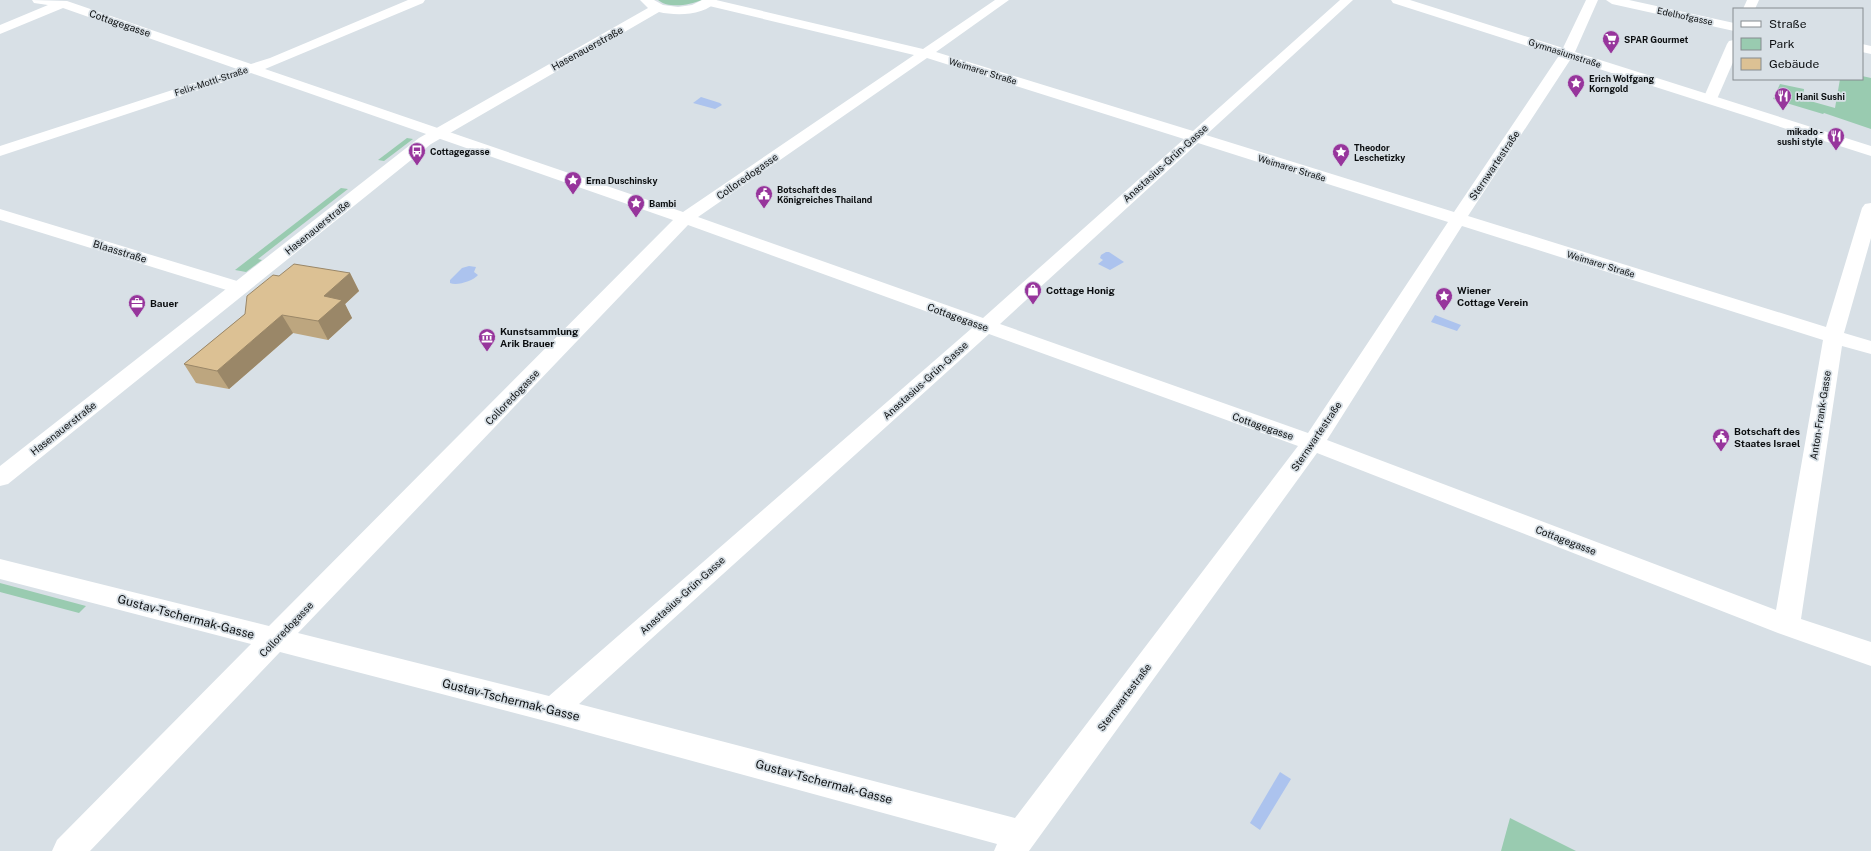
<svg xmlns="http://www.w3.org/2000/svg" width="1871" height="851" font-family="'Public Sans',sans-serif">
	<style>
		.green { fill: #99cbb0 }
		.water { fill: #acc3ee }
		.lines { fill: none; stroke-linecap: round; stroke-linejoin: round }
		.street { fill: #fff; fill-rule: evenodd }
		.secondary { fill: #fff; fill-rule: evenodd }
		.wall { fill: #bda67f }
		.shaded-wall { fill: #9a8768 }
		.building { fill: #dcc194; stroke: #9a8768 }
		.labels { text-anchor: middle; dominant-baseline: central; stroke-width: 3.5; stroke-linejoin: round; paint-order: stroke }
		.far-street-label { font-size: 9px; fill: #0b0e10; stroke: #d8e0e6 }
		.far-poi-label { font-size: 9px; font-weight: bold; fill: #0b0e10; stroke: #d8e0e6; text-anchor: start }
		.street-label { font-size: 10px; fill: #0b0e10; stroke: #d8e0e6 }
		.poi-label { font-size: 10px; font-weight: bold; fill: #0b0e10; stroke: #d8e0e6; text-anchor: start }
		.near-street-label { font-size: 12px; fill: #0b0e10; stroke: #d8e0e6 }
	</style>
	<rect width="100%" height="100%" fill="#d8e0e6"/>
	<g class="green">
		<path d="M658 0H702C689 5 669 9 658 0Z"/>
		<path d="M1862 76 1871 78V129L1824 113 1823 114 1773 99 1780 84 1804 89 1803 99 1835 108 1840 79H1862Z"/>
		<path d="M407 138 413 139 384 161 378 160Z"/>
		<path d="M341 188 348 189 258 259 262 260 246 272 235 270Z"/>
		<path d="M0 583 86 606 79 613 0 592Z"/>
		<path d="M1510 818 1576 851H1501Z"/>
	</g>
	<g class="water">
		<path d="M701 97 720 103 722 105 715 109 693 103Z"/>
		<path d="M1106 252H1109L1124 262 1110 270 1098 264 1103 260 1100 258 1101 255Z"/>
		<path d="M469 266 476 267 474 272 478 275C473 281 457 286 450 283V280L462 268Z"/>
		<path d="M1435 315 1461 325 1457 331 1431 322Z"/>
		<path d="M1280 772 1291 779 1260 830 1250 823Z"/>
	</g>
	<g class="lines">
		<g class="street">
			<path d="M32 0 67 1 251 64 270 58 408 0H425L423 3 265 69 683 212 914 55 705 5 703 2 704 0H716L923 49 995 0H1009L936 52 1193 131 1340 0H1353L1206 135 1454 212 1562 51H1572L1574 54 1468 216 1826 327 1862 208 1865 204 1871 203V238L1844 333 1871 341V354L1842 346 1801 619 1871 642V666L1778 633 1317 453 1029 851H994L997 844 553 723 280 652 90 851H52L57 840 251 644 0 579V559L269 626 673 220 251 73 0 156V146L237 69 63 8 0 34V25L48 5 34 3ZM927 58 1184 139 983 318 698 217ZM1198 143 1448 222 1308 433 1000 324ZM688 225 972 328 549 696 298 633ZM1462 226 1823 340 1776 610 1327 440ZM989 334 1298 446 1015 818 579 704Z"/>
			<path d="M1606 0H1629L1734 23V31L1612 4Z"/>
			<path d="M1747 0H1759L1755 9H1743Z"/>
			<path d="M1734 40V60L1717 99 1715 102H1705L1703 99 1727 44 1729 41Z"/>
			<path d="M1862 44 1871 46V54L1862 52Z"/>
			<path d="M0 209 247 284 249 288 247 292 240 294 233 292 0 220Z"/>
		</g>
		<g class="secondary">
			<path d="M640 0H654L663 5 678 7 692 5 702 0H717C706 16 676 16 659 12L431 144 8 484 0 486V466L419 138 648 8Z"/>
			<path d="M1391 0H1410L1563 48 1586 0H1598L1575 52 1871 146V156L1393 3Z"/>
		</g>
	</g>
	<path class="wall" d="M350 273 359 291 345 304 352 318 328 340 293 333 229 389 196 383 184 364 245 314 279 276Z"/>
	<g class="shaded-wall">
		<path d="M350 273 359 291 345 304 352 318 328 340 318 321 324 296Z"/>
		<path d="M282 315 293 333 229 389 217 371Z"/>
	</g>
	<path class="building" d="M294 264 350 273 324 296 342 300 318 321 282 315 217 371 184 364 245 314 247 296 273 275 279 276Z"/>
	<defs>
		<g id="supermarket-pin" transform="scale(0.9)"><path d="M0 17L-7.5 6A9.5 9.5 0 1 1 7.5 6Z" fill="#97359c" stroke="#d8e0e6"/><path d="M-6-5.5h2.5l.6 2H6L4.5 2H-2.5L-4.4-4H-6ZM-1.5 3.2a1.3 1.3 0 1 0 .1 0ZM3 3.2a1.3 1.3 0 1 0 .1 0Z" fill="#fff"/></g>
		<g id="sight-pin" transform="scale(0.9)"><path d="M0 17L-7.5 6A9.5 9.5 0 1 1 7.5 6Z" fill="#97359c" stroke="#d8e0e6"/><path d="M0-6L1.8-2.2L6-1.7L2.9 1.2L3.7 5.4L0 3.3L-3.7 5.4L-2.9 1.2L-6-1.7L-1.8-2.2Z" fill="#fff"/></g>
		<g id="restaurant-pin" transform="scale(0.9)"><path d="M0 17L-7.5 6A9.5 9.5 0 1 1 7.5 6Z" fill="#97359c" stroke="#d8e0e6"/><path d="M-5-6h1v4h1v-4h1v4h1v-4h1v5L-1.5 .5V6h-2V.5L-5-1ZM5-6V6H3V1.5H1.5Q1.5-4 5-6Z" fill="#fff"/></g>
		<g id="bus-pin" transform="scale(0.9)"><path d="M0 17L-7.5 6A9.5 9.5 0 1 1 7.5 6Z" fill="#97359c" stroke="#d8e0e6"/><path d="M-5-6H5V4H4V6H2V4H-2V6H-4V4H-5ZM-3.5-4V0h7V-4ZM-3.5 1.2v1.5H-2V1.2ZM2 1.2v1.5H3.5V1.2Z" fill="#fff"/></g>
		<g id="civic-pin" transform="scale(0.9)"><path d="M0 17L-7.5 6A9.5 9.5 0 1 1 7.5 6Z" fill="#97359c" stroke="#d8e0e6"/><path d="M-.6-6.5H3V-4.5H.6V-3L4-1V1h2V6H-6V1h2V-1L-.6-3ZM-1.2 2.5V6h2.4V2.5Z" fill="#fff"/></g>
		<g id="shop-pin" transform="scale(0.9)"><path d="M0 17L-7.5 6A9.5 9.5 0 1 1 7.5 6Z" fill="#97359c" stroke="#d8e0e6"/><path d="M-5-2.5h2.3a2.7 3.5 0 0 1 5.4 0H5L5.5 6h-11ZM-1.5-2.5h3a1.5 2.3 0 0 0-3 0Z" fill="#fff"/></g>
		<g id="office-pin" transform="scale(0.9)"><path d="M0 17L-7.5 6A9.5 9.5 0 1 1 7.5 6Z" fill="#97359c" stroke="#d8e0e6"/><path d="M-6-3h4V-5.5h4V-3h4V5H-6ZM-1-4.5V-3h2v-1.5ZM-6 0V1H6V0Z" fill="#fff"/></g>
		<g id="museum-pin" transform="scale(0.9)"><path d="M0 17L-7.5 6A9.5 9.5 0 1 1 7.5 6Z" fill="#97359c" stroke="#d8e0e6"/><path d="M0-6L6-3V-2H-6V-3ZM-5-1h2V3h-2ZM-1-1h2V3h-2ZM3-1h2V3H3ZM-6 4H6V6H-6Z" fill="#fff"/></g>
	</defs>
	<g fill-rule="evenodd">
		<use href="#supermarket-pin" x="1611" y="39"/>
		<use href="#sight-pin" x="1576" y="83"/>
		<use href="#restaurant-pin" x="1783" y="96"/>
		<use href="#restaurant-pin" x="1836" y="136"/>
		<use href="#bus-pin" x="417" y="151"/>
		<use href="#sight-pin" x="1341" y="152"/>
		<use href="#sight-pin" x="573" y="180"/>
		<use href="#civic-pin" x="764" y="194"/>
		<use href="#sight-pin" x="636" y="203"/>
		<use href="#shop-pin" x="1033" y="290"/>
		<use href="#sight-pin" x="1444" y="296"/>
		<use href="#office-pin" x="137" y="303"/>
		<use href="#museum-pin" x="487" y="337"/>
		<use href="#civic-pin" x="1721" y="437"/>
	</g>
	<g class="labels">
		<g class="far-street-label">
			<text transform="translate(1685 16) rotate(12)">Edelhofgasse</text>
			<text transform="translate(1565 53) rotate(18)">Gymnasiumstraße</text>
			<text transform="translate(983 71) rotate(17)">Weimarer Straße</text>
			<text transform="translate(211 81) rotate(-18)">Felix-Mottl-Straße</text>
			<text transform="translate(1292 168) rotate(17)">Weimarer Straße</text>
			<text transform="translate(1601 264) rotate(17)">Weimarer Straße</text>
		</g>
		<g class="far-poi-label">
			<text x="1624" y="39">SPAR Gourmet</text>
			<text x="1589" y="78">Erich Wolfgang<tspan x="1589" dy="10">Korngold</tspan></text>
			<text x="1796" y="96">Hanil Sushi</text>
			<text x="1823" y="131" text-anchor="end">mikado -<tspan x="1823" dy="10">sushi style</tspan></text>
			<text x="1354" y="147">Theodor<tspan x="1354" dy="10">Leschetizky</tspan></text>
			<text x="430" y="151">Cottagegasse</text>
			<text x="586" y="180">Erna Duschinsky</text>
			<text x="777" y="189">Botschaft des<tspan x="777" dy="10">Königreiches Thailand</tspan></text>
			<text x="649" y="203">Bambi</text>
		</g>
		<g class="street-label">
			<text transform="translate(120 23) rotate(19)">Cottagegasse</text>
			<text transform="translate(587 48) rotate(-29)">Hasenauerstraße</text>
			<text transform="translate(1165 163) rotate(-42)">Anastasius-Grün-Gasse</text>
			<text transform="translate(1494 165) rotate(-56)">Sternwartestraße</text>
			<text transform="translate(747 176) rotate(-35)">Colloredogasse</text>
			<text transform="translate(317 227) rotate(-39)">Hasenauerstraße</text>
			<text transform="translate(120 251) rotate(17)">Blaasstraße</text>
			<text transform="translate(958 317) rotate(20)">Cottagegasse</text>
			<text transform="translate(925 380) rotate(-42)">Anastasius-Grün-Gasse</text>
			<text transform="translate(512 397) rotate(-46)">Colloredogasse</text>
			<text transform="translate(1820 415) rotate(-81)">Anton-Frank-Gasse</text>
			<text transform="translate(1263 426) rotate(19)">Cottagegasse</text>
			<text transform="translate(63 428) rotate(-38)">Hasenauerstraße</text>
			<text transform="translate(1316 436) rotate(-56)">Sternwartestraße</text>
			<text transform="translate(1566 540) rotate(21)">Cottagegasse</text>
			<text transform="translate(682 595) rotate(-42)">Anastasius-Grün-Gasse</text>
			<text transform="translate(286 629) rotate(-46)">Colloredogasse</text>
			<text transform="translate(1124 697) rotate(-53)">Sternwartestraße</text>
		</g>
		<g class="poi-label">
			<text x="1046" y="290">Cottage Honig</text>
			<text x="1457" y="290">Wiener<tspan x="1457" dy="12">Cottage Verein</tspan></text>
			<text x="150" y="303">Bauer</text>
			<text x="500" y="331">Kunstsammlung<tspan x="500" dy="12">Arik Brauer</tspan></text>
			<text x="1734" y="431">Botschaft des<tspan x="1734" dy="12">Staates Israel</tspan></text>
		</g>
		<g class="near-street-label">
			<text transform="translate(186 617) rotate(15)">Gustav-Tschermak-Gasse</text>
			<text transform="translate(511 700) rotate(14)">Gustav-Tschermak-Gasse</text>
			<text transform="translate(824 782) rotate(15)">Gustav-Tschermak-Gasse</text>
		</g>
	</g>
	<rect x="1733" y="8" width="130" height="72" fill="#d8e0e6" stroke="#868c90"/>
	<rect x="1741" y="21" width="20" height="6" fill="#ffffff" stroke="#868c90"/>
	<text x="1769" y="28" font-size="12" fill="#0b0e10">Straße</text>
	<rect x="1741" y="38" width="20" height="12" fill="#99cbb0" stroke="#868c90"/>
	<text x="1769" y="48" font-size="12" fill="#0b0e10">Park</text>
	<rect x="1741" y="58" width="20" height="12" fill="#dcc194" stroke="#868c90"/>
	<text x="1769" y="68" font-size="12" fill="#0b0e10">Gebäude</text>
</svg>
